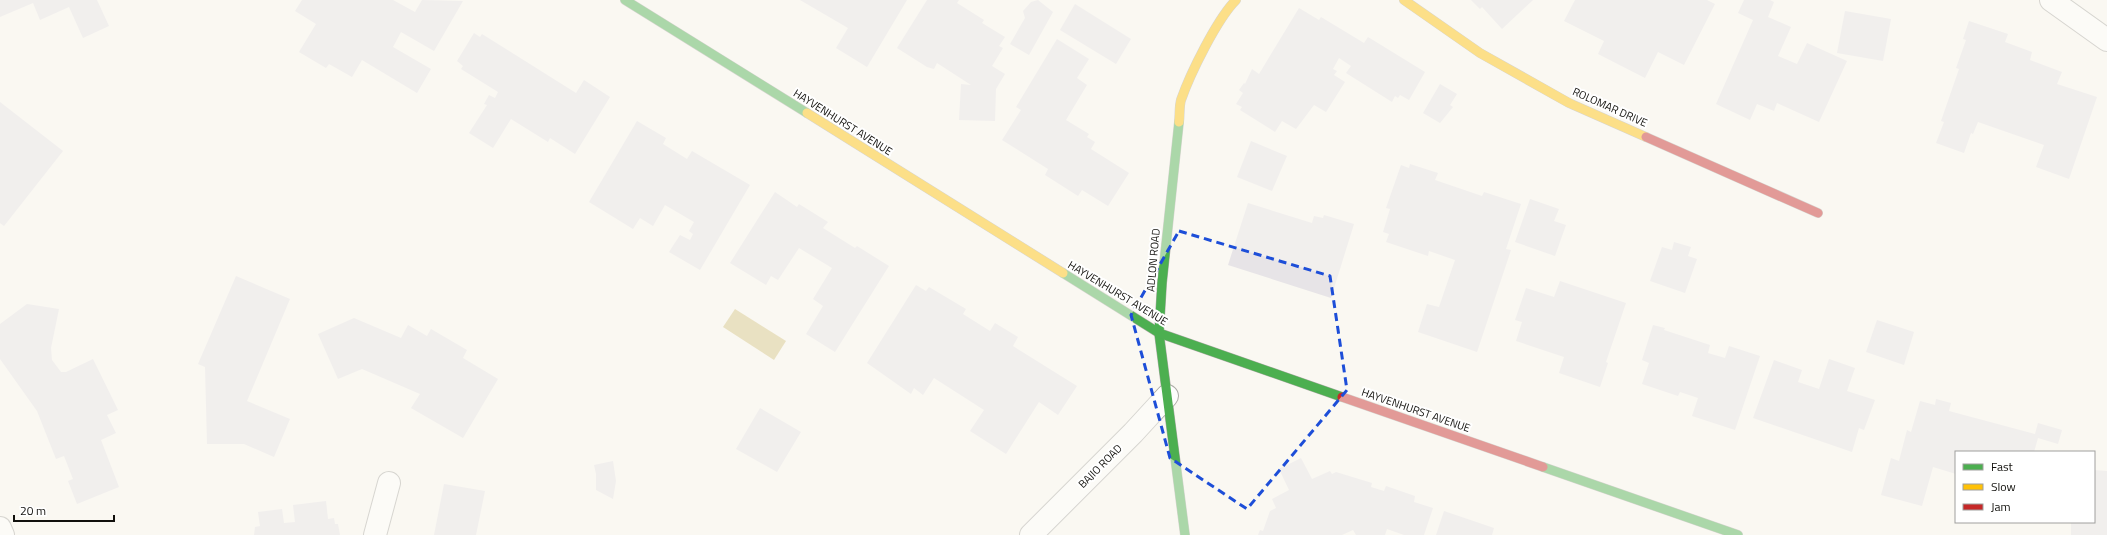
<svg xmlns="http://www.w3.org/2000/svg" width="2107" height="535" font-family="'Titillium Web',sans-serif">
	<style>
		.water { fill: #d6c588 }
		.building { fill: #e7e4e7 }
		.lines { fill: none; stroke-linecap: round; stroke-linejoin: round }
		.street-casing { stroke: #adaca7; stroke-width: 24 }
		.fast-casing { stroke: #adaca7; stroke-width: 10 }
		.slow-casing { stroke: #adaca7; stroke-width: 10 }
		.jam-casing { stroke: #adaca7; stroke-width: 10 }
		.street { stroke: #fefefd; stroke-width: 22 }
		.fast { stroke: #4caf50; stroke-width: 9 }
		.slow { stroke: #ffc107; stroke-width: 9 }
		.jam { stroke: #c62828; stroke-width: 9 }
		.marked { fill: none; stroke: #1d4ed8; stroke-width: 3; stroke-dasharray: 8 5; stroke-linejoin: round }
		.labels { text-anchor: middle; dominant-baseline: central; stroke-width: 4; stroke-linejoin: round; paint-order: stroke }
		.street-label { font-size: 11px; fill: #11100c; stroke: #fff }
	</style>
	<rect width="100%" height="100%" fill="#faf8f2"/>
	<path class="water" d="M735 309 786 341 774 360 723 327Z"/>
	<g class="building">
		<path d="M0 0H97L109 26 83 38 69 7 40 20 33 3 0 17Z"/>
		<path d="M302 0H393L415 12 422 0 463 1 434 51 401 32 393 47 431 69 417 93 362 60 352 77 329 64 326 68 299 52 316 24 295 11Z"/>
		<path d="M800 0H907L867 67 836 48 848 28Z"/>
		<path d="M927 0H959L957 3 984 20 982 23 1005 37 999 46 1003 48 992 66 1005 74 996 89 995 121 959 120 961 84 971 85 937 63 934 69 927 67 897 48Z"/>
		<path d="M1038 0 1053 12 1029 55 1010 44 1025 18 1023 11 1031 2Z"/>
		<path d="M1471 0H1533L1502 29 1482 7 1480 9Z"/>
		<path d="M1575 0H1707L1715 4 1684 65 1658 52 1645 78 1598 54 1604 41 1564 21Z"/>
		<path d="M1744 0H1770L1774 2 1768 17 1791 27 1778 56 1797 64 1807 43 1847 61 1819 122 1777 103 1774 111 1757 104 1750 120 1716 104 1753 20 1738 13Z"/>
		<path d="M1075 4 1131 39 1116 64 1060 30Z"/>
		<path d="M1299 8 1319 20 1321 17 1364 43 1368 37 1425 72 1409 100 1400 95 1398 98 1395 96 1392 102 1346 73 1351 66 1339 58 1333 69 1337 71 1334 75 1345 82 1326 112 1314 105 1296 129 1282 121 1275 132 1240 110 1242 107 1236 104 1243 93 1239 90 1244 83 1245 84 1252 69 1259 74Z"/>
		<path d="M1845 11 1891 19 1883 61 1837 53Z"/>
		<path d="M1969 21 2008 34 2005 42 2032 52 2030 60 2062 72 2057 84 2097 97 2069 179 2036 167 2044 145 1978 122 1973 134 1971 133 1964 153 1936 143 1944 122 1941 121 1959 69 1956 68 1966 40 1963 39Z"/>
		<path d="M474 33 480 37 482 34 576 93 584 80 610 97 575 154 550 138 548 142 511 119 493 148 469 133 487 105 484 104 489 95 495 98 498 92 461 69 463 66 457 61Z"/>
		<path d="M1057 39 1089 59 1077 78 1087 85 1066 120 1089 134 1087 137 1095 142 1091 149 1129 173 1108 206 1082 190 1078 196 1045 175 1048 169 1002 140 1021 110 1016 107Z"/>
		<path d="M1440 84 1457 94 1450 105 1453 107 1440 123 1423 113Z"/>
		<path d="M0 102 63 151 4 226 0 223Z"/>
		<path d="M637 121 666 138 663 144 687 159 692 151 750 185 700 270 669 252 680 235 690 240 693 234 689 231 694 222 665 205 653 226 640 218 633 229 589 202Z"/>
		<path d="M1251 141 1287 156 1272 191 1237 177Z"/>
		<path d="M1410 164 1438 173 1435 180 1482 196 1484 192 1521 204 1506 249 1511 250 1477 352 1418 332 1427 304 1439 307 1455 260 1429 251 1428 256 1386 242 1389 234 1383 232 1390 209 1386 208 1401 165 1409 168Z"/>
		<path d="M775 192 797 207 799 204 828 222 823 228 855 248 857 246 889 266 835 352 806 334 823 306 813 299 832 268 799 248 778 280 771 276 766 285 730 263Z"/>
		<path d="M1530 199 1559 209 1554 221 1566 225 1555 256 1515 242Z"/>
		<path d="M1248 203 1312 223 1314 216 1323 218 1324 215 1354 224 1331 298 1228 265Z"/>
		<path d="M1674 242 1691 247 1688 256 1697 259 1685 293 1650 281 1662 247 1672 250Z"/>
		<path d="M236 276 290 299 247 401 290 419 274 457 244 444H207L205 367 198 364Z"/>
		<path d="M1560 281 1626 303 1606 362 1608 363 1600 387 1559 373 1564 357 1516 341 1522 322 1515 320 1526 288 1554 297Z"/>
		<path d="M916 285 926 291 929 287 966 309 963 314 990 331 995 323 1018 337 1013 346 1077 386 1058 415 1039 402 1006 454 970 431 984 410 934 378 923 395 914 388 911 394 867 363Z"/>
		<path d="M27 304 59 309 51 348 52 360 61 372H66L93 359 118 410 107 415 116 433 101 440 119 487 77 504 68 481 73 479 64 456 56 459 37 411 0 359V324Z"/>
		<path d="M354 318 401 338 408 325 427 336 431 329 467 350 463 358 498 379 463 438 411 408 420 394 362 369 338 379 318 334Z"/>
		<path d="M1877 320 1914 332 1904 365 1866 352Z"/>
		<path d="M1653 325 1665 328 1664 330 1710 345 1708 353 1725 358 1729 346 1760 356 1735 430 1692 416 1698 398 1680 392 1678 396 1642 384 1649 363 1642 360Z"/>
		<path d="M1829 359 1855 368 1847 391 1875 400 1864 430 1859 428 1852 452 1753 418 1774 360 1802 370 1798 382 1819 389Z"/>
		<path d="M1936 399 1951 403 1949 411 2035 434 2038 423 2062 430 2058 444 2038 438 2034 452H1956V474L1933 467 1922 506 1881 495 1891 458 1899 461 1907 430 1911 432 1920 401 1935 405Z"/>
		<path d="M760 408 801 432 777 472 736 449Z"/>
		<path d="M1301 458 1312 479 1330 471 1332 474 1336 472 1372 483 1371 487 1384 491 1386 486 1415 496 1414 502 1433 508 1424 535H1404L1387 529 1385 535H1356L1353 530 1342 535H1258L1260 530 1263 531 1270 511 1276 508 1272 499 1289 490 1279 469Z"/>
		<path d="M613 461 616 481 613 499 596 490V474L594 465Z"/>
		<path d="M2094 470 2107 471V535H2071V522H2094Z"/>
		<path d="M444 484 485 491 476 535H434Z"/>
		<path d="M326 501 328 519 334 518 335 524H338L340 535H254L255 527 260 526 258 512 282 509 284 523 295 522 293 505Z"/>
		<path d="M1444 511 1494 528 1492 535H1436Z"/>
	</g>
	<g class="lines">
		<g class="street-casing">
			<g id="street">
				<path d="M2051 0 2107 40"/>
				<path d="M0 528 3 535"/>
				<path d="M375 535 389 483"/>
				<path d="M1031 535 1133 433 1167 396"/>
			</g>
		</g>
		<g class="fast-casing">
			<g id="fast">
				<path d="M625 0 807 113"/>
				<path d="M1179 122 1162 283 1159 333 1185 535"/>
				<path d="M1063 273 1159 333 1342 397"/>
				<path d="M1543 467 1738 535"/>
			</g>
		</g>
		<g class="slow-casing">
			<g id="slow">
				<path d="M1404 0 1480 53 1569 103 1646 137"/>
				<path d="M807 113 1063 273"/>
				<path d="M1179 122C1180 115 1179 107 1181 100 1190 74 1217 19 1236 0"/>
			</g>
		</g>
		<g class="jam-casing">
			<g id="jam">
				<path d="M1646 137 1818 213"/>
				<path d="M1342 397 1543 467"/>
			</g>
		</g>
		<use href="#street" class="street"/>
		<use href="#fast" class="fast"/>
		<use href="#slow" class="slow"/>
		<use href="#jam" class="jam"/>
	</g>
	<path d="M0 0H2107V535H0ZM1179 231 1330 276 1347 390 1247 509 1170 458 1131 315Z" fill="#faf8f2" fill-opacity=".55" fill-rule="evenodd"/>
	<path class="marked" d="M1179 231 1330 276 1347 390 1247 509 1170 458 1131 315Z"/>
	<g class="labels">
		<g class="street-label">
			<text transform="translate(1610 107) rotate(24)">ROLOMAR DRIVE</text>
			<text transform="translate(843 122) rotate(32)">HAYVENHURST AVENUE</text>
			<text transform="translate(1153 260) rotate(-85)">ADLON ROAD</text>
			<text transform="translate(1118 293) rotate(31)">HAYVENHURST AVENUE</text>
			<text transform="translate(1416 410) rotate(19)">HAYVENHURST AVENUE</text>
			<text transform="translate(1100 466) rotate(-45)">BAJIO ROAD</text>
		</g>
	</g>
	<rect x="1955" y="451" width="140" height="72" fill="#ffffff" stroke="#a09f9e"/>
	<rect x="1963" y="464" width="20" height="6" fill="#4caf50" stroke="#a09f9e"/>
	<text x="1991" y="471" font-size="12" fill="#11100c">Fast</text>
	<rect x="1963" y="484" width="20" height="6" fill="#ffc107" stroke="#a09f9e"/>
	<text x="1991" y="491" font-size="12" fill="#11100c">Slow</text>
	<rect x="1963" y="504" width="20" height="6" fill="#c62828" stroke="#a09f9e"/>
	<text x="1991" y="511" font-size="12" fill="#11100c">Jam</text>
	<path d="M14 515v6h100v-6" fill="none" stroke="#11100c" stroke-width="2"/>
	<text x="20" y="515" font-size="12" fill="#11100c" stroke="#ffffff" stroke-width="3" paint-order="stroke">20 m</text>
</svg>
